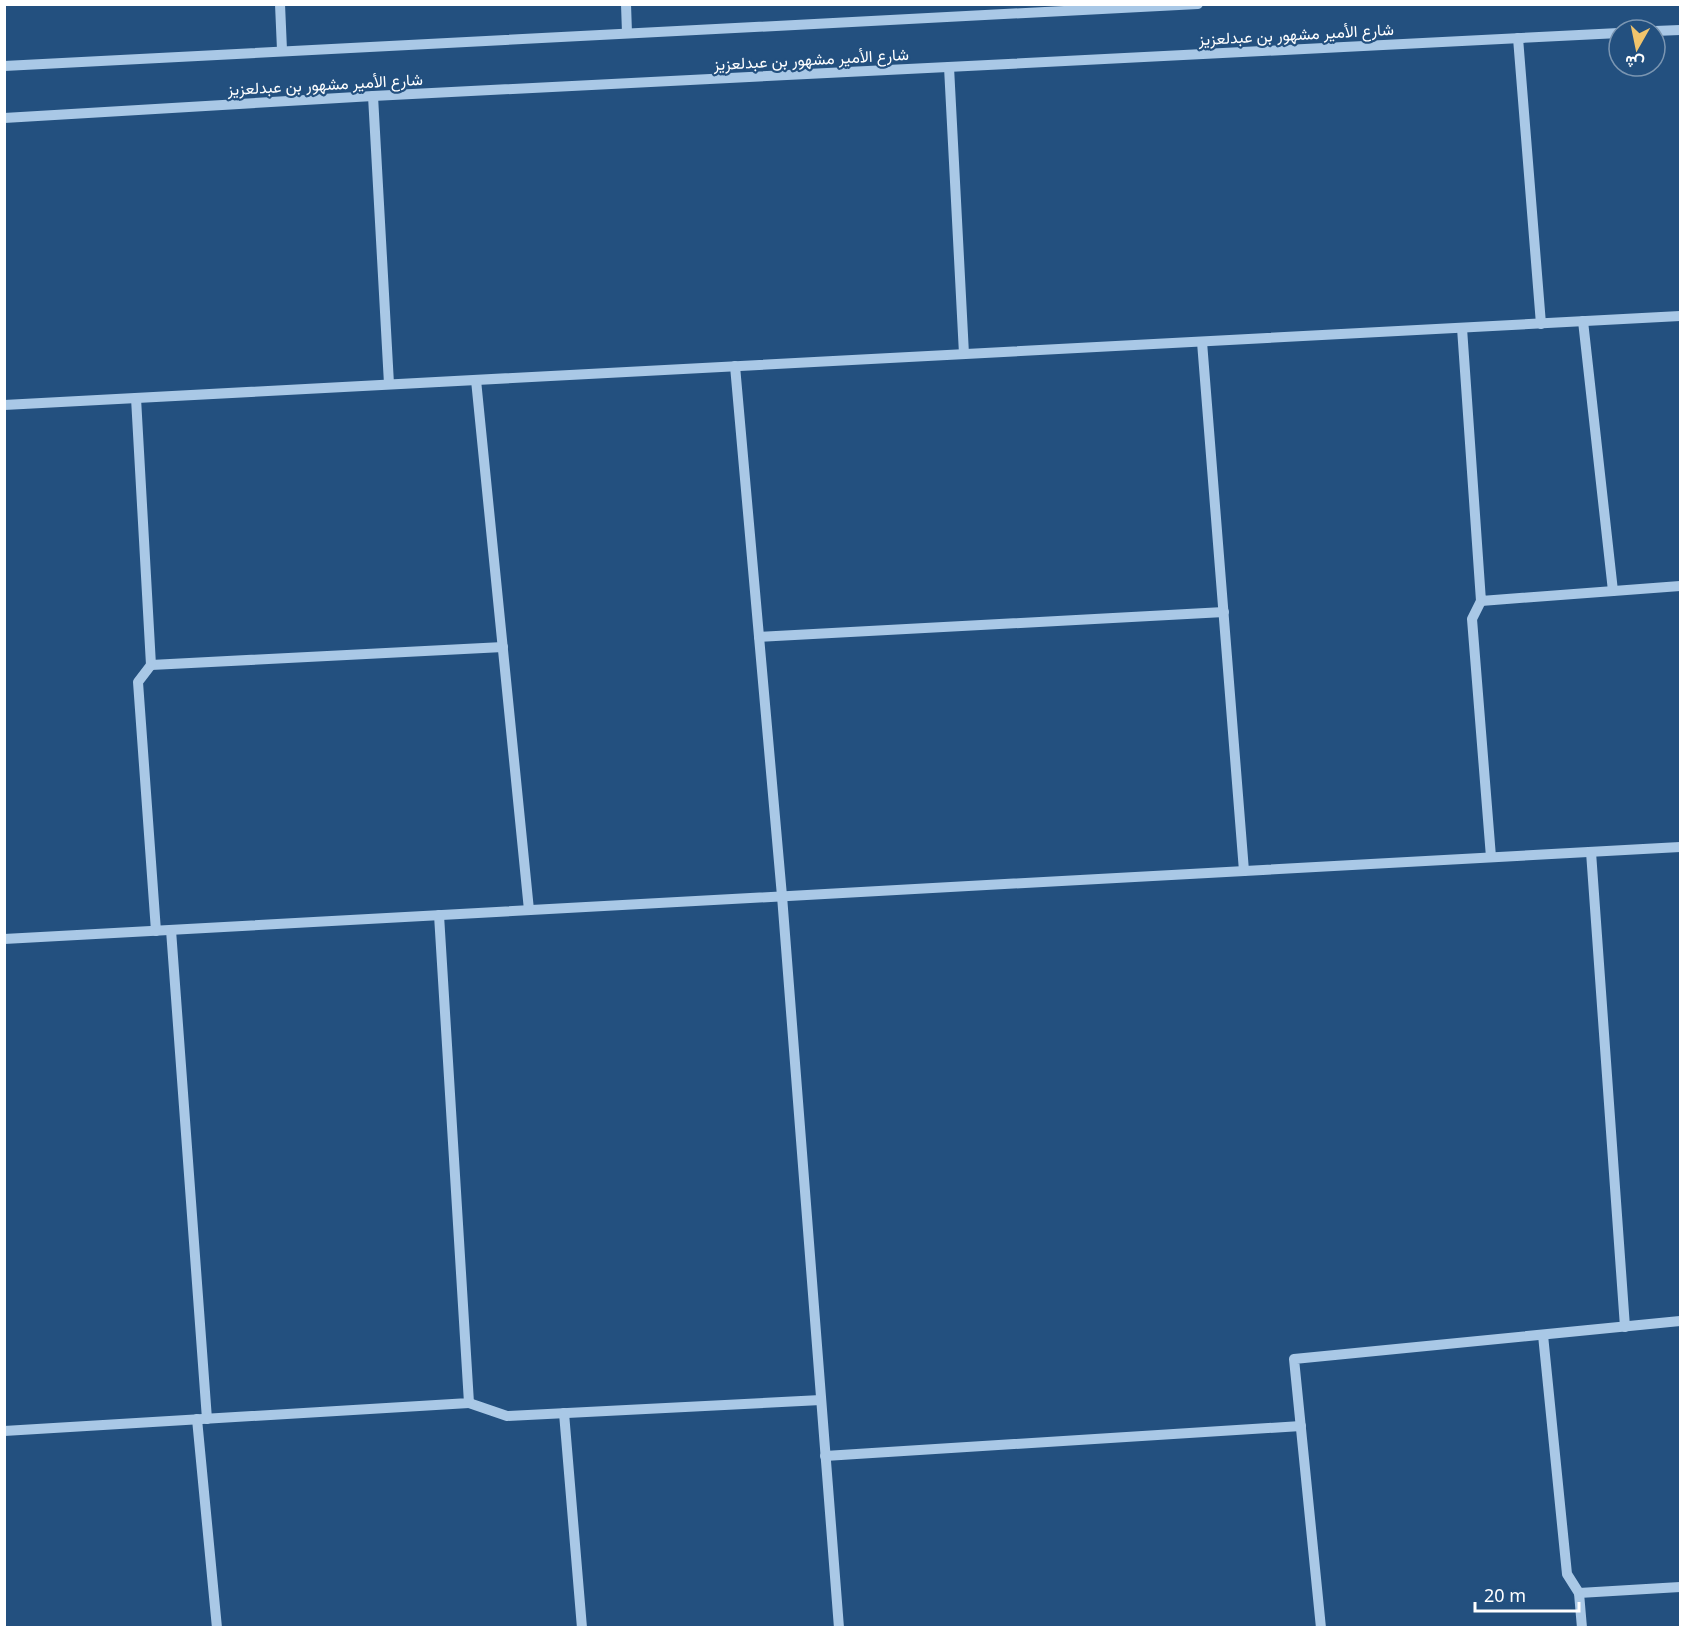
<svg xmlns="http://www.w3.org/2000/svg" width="1685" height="1632" font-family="'Noto Sans',Vazirmatn,sans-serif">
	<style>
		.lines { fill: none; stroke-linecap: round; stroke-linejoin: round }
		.minor { stroke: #a9c8e6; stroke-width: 10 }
		.labels { text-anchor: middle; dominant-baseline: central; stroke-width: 4.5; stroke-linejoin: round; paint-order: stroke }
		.street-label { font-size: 16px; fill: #fff; stroke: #23507f }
	</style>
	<rect width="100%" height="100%" fill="#23507f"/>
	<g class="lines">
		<g class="minor">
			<path d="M280 4 282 50"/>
			<path d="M626 4 627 33"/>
			<path d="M1655 31 1680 30"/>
			<path d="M1518 38 1541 324"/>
			<path d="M4 66 1198 4"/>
			<path d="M949 67 964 354"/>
			<path d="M373 96 389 384"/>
			<path d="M4 118 373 96 1619 33"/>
			<path d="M1583 321 1613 591"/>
			<path d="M1462 328 1481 601 1680 586"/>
			<path d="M1202 342 1244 871"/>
			<path d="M735 366 782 896 839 1628"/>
			<path d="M476 380 529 910"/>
			<path d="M136 398 151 665 503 647"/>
			<path d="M4 405 1680 316"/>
			<path d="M1481 601 1472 619 1491 857"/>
			<path d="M759 637 1224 612"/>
			<path d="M151 665 138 682 156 931"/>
			<path d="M1591 852 1625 1327"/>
			<path d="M171 930 207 1419"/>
			<path d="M4 939 1680 847"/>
			<path d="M1543 1335 1567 1574 1579 1593"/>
			<path d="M469 1403 507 1416 821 1400"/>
			<path d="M564 1413 582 1628"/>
			<path d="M197 1419 217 1628"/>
			<path d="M4 1431 469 1403 439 915"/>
			<path d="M825 1456 1301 1426"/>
			<path d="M1321 1628 1294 1359 1680 1321"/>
			<path d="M1582 1628 1579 1593 1680 1587"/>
		</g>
	</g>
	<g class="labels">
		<g class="street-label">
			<text transform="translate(1296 34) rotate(-3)">شارع الأمير مشهور بن عبدلعزيز</text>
			<text transform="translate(811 59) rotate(-3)">شارع الأمير مشهور بن عبدلعزيز</text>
			<text transform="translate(325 84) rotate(-3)">شارع الأمير مشهور بن عبدلعزيز</text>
		</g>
	</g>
	<rect width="1685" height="1632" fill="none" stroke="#ffffff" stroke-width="12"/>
	<g transform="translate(1637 48) rotate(189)"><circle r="28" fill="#23507f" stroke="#7b96b2" stroke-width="1.5"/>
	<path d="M0-4.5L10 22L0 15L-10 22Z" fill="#f1c46c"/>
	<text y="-9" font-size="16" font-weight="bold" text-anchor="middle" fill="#ffffff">ش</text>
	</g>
	<path d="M1475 1602v9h104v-9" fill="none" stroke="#ffffff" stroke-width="3"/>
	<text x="1484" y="1602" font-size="18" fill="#ffffff" stroke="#23507f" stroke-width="4.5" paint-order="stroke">20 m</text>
</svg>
